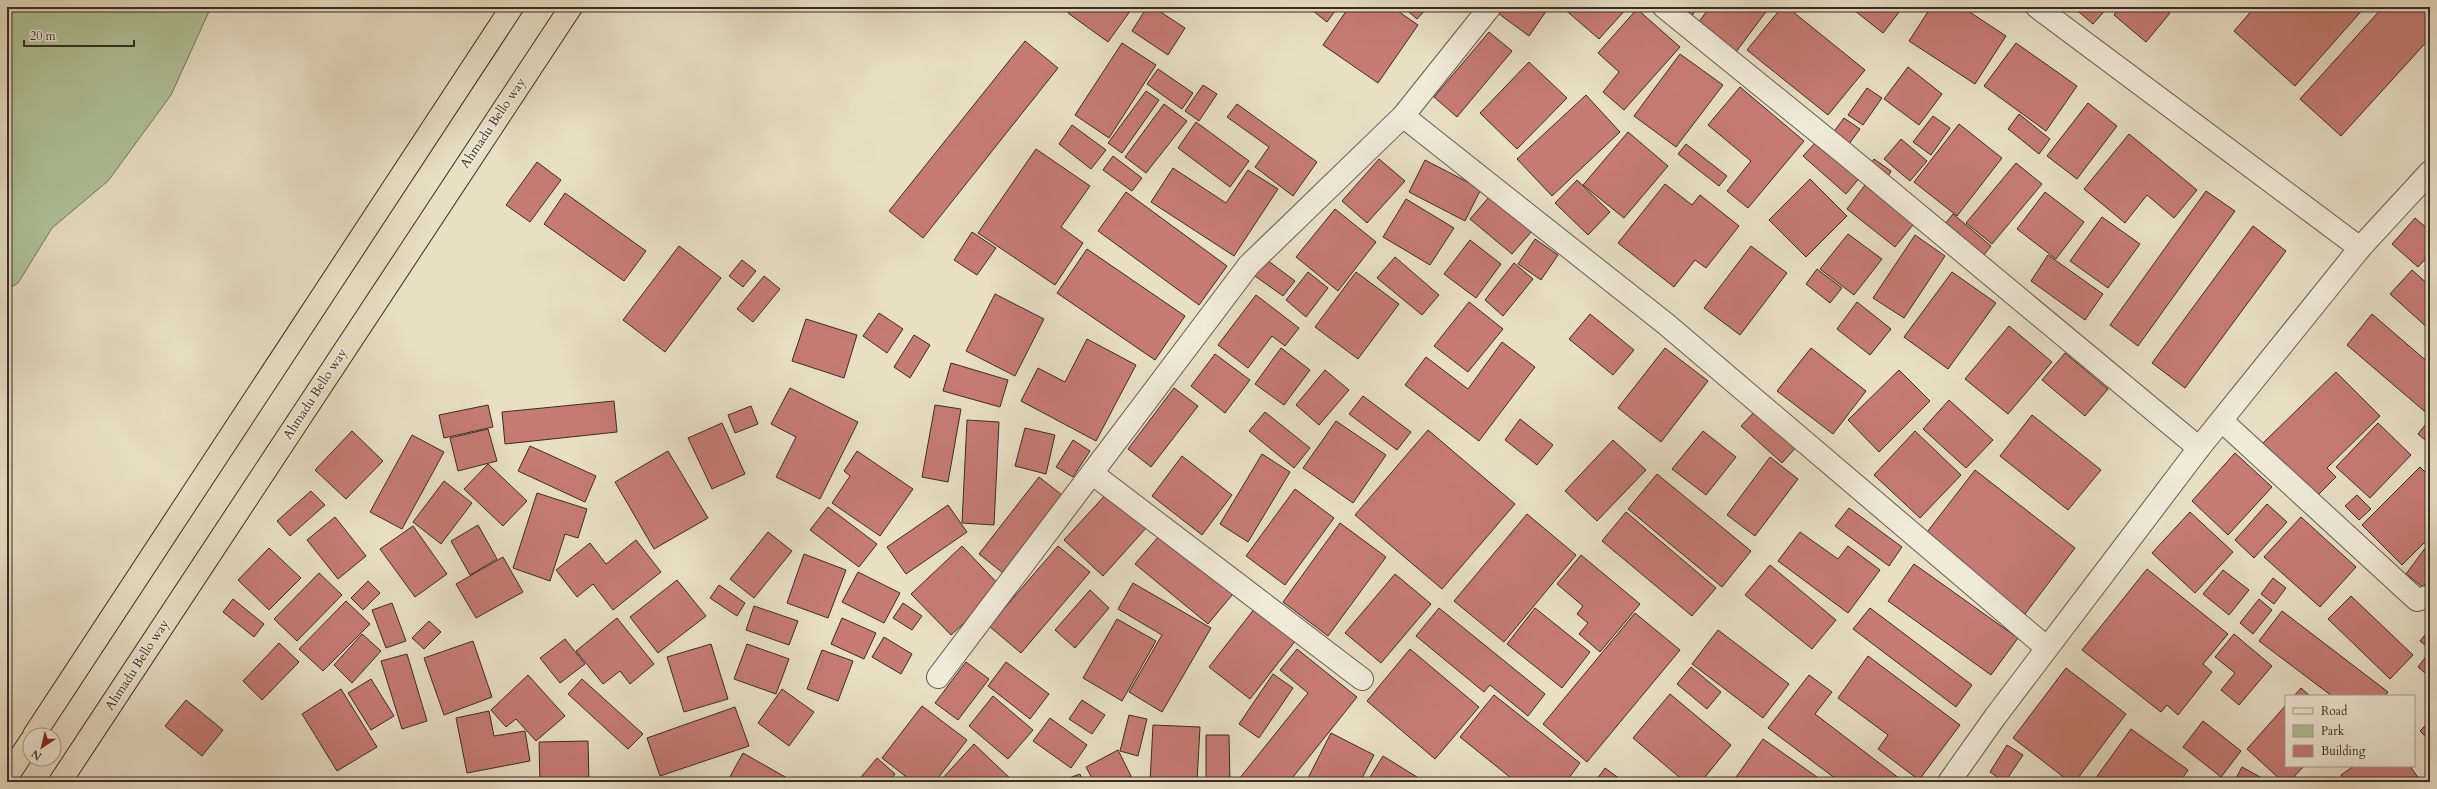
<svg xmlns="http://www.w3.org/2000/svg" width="2437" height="789" font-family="Cardo,serif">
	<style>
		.green { fill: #b0c399; stroke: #747860 }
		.building { fill: #c67b74; stroke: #392d26 }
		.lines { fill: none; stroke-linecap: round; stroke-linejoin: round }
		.minor-casing { stroke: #655a4e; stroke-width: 24 }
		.highway-casing { stroke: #392d26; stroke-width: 24 }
		.minor { stroke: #f0ead9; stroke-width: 22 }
		.highway { stroke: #e8dfc5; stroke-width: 22 }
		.labels { text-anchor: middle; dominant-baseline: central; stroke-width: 3.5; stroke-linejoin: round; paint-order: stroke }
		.street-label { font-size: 13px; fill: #392d26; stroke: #f0ead9 }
	</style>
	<rect width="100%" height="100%" fill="#e8dfc5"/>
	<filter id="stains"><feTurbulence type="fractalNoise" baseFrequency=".005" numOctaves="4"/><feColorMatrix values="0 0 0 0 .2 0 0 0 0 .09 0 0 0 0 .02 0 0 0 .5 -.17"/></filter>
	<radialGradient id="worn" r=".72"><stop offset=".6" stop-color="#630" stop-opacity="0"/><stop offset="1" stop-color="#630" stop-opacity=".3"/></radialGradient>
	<path class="green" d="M7 7H211L171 95 108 181 52 228 18 283 7 290Z"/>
	<g class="building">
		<path d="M1072 7H1133L1108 42 1068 13Z"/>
		<path d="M1147 7H1153L1185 28 1168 55 1132 31Z"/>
		<path d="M1308 7H1338L1327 22Z"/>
		<path d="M1349 7H1392L1418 25 1378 83 1323 45Z"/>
		<path d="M1403 7H1428L1417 19Z"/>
		<path d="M1504 7H1549L1529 36 1499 14Z"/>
		<path d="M1562 7H1628L1599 39Z"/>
		<path d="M1668 7H1698L1688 21Z"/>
		<path d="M1710 7H1766L1768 9 1733 56 1695 27Z"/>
		<path d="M1782 7H1787L1865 70 1828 115 1747 50Z"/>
		<path d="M1859 7H1903L1883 33 1855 11Z"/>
		<path d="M1931 7H1962L2006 36 1975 84 1909 41Z"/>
		<path d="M2073 7H2108L2093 24Z"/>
		<path d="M2120 7H2162L2170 13 2146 42 2114 15Z"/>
		<path d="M2255 7H2365L2295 86 2234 31Z"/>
		<path d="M2383 7H2430V38L2341 136 2300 99Z"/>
		<path d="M1637 9 1680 47 1624 110 1603 92 1619 72 1598 53Z"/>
		<path d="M1489 32 1512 51 1457 117 1434 97Z"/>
		<path d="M1025 41 1058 68 923 238 889 211Z"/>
		<path d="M1122 43 1156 65 1109 138 1075 115Z"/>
		<path d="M2016 43 2077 86 2046 131 1984 86Z"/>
		<path d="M1680 54 1723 85 1676 147 1634 116Z"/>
		<path d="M1529 62 1567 98 1517 149 1480 113Z"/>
		<path d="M1908 67 1942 94 1919 125 1884 99Z"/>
		<path d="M1158 69 1193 93 1182 109 1147 84Z"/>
		<path d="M1203 85 1217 94 1199 121 1185 111Z"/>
		<path d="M1740 87 1804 141 1748 208 1727 191 1751 161 1708 125Z"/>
		<path d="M1867 88 1882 98 1863 125 1848 115Z"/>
		<path d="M1146 91 1159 100 1122 153 1108 143Z"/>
		<path d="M1586 95 1620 132 1552 196 1517 159Z"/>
		<path d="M2088 103 2117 126 2077 179 2047 156Z"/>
		<path d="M1164 104 1187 121 1146 173 1125 157Z"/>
		<path d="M1237 104 1317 162 1293 196 1255 167 1269 147 1227 117Z"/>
		<path d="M2019 114 2050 139 2039 154 2008 129Z"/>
		<path d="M1933 116 1950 128 1931 155 1913 142Z"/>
		<path d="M1844 118 1860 129 1846 148 1830 137Z"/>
		<path d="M1196 122 1249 161 1230 187 1178 148Z"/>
		<path d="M1959 124 2002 158 1957 216 1914 182Z"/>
		<path d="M1072 125 1106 150 1091 169 1059 144Z"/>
		<path d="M1628 132 1668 166 1624 218 1583 185Z"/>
		<path d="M2129 134 2197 190 2174 218 2147 195 2125 223 2084 189Z"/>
		<path d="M1901 139 1927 161 1910 181 1884 159Z"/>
		<path d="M1818 140 1860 177 1846 194 1803 156Z"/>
		<path d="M1686 144 1727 176 1719 186 1678 154Z"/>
		<path d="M1036 149 1090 186 1061 227 1083 243 1055 285 978 233Z"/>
		<path d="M1113 156 1142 178 1132 191 1103 170Z"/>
		<path d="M1379 159 1405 181 1367 223 1342 201Z"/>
		<path d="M1874 159 1891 171 1886 180 1868 168Z"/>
		<path d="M1425 160 1481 189 1465 221 1409 192Z"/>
		<path d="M537 162 561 180 530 222 506 205Z"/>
		<path d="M2016 163 2042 184 1992 244 1966 223Z"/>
		<path d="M1173 168 1226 203 1248 170 1278 189 1234 256 1151 202Z"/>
		<path d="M1810 179 1847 216 1806 257 1769 220Z"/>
		<path d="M1577 180 1610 212 1588 235 1555 203Z"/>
		<path d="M1868 181 1917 220 1895 247 1847 209Z"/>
		<path d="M1665 184 1692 205 1700 195 1739 226 1706 268 1695 260 1674 287 1618 243Z"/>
		<path d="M2206 191 2235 211 2138 346 2110 325Z"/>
		<path d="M1126 192 1227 266 1199 305 1098 231Z"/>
		<path d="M2045 192 2084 222 2056 259 2017 229Z"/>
		<path d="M565 193 646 251 624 281 544 224Z"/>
		<path d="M1490 196 1532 231 1512 254 1470 219Z"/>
		<path d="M1406 199 1454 228 1430 265 1383 237Z"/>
		<path d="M1335 209 1376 242 1338 291 1296 257Z"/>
		<path d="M1953 214 1991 246 1979 261 1941 229Z"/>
		<path d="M2102 217 2140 244 2108 288 2070 261Z"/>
		<path d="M2415 218 2430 231V254L2418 267 2392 244Z"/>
		<path d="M2253 226 2286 251 2185 388 2152 363Z"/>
		<path d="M972 232 996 248 977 275 954 260Z"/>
		<path d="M1848 234 1882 259 1854 295 1820 269Z"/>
		<path d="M1915 235 1945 256 1904 318 1873 298Z"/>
		<path d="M1535 239 1558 255 1541 280 1518 264Z"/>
		<path d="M1470 240 1501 264 1476 298 1444 274Z"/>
		<path d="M679 246 721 278 665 352 623 320Z"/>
		<path d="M1751 246 1787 273 1740 335 1704 308Z"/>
		<path d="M1087 249 1185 316 1155 360 1057 293Z"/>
		<path d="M2048 255 2103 294 2085 320 2031 281Z"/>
		<path d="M1395 257 1439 295 1422 315 1377 278Z"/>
		<path d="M742 260 756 271 743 287 729 276Z"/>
		<path d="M1267 260 1295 281 1283 296 1255 276Z"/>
		<path d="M1514 263 1533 279 1503 316 1485 300Z"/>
		<path d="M1817 269 1842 288 1830 303 1806 284Z"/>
		<path d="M2412 270 2430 286V330L2390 294Z"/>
		<path d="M1308 272 1328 288 1306 317 1286 300Z"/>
		<path d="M1356 272 1399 304 1358 359 1315 327Z"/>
		<path d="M1952 272 1996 303 1948 369 1904 337Z"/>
		<path d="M764 276 780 289 753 322 737 309Z"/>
		<path d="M995 294 1044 319 1015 376 966 351Z"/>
		<path d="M1256 295 1299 328 1285 346 1272 336 1248 368 1218 345Z"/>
		<path d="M1469 302 1503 329 1468 372 1434 346Z"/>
		<path d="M1857 302 1891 329 1870 355 1837 329Z"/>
		<path d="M879 313 903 329 887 353 863 336Z"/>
		<path d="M1590 314 1634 350 1613 375 1569 339Z"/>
		<path d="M2372 314 2430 364V416L2347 345Z"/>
		<path d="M806 319 857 335 844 378 792 361Z"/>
		<path d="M2009 326 2052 362 2008 414 1965 379Z"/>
		<path d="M914 335 930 345 910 378 894 367Z"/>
		<path d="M1087 339 1136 365 1096 441 1021 401 1038 368 1065 382Z"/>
		<path d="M1502 342 1535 367 1479 441 1405 385 1426 357 1468 389Z"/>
		<path d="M1281 348 1310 370 1284 405 1255 384Z"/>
		<path d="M1665 348 1708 381 1661 442 1618 408Z"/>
		<path d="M1811 348 1866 391 1833 434 1777 391Z"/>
		<path d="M2065 353 2108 389 2085 416 2042 380Z"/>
		<path d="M1215 354 1250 380 1225 413 1191 386Z"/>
		<path d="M951 363 1008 380 1000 407 943 391Z"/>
		<path d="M1325 370 1349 390 1319 425 1296 405Z"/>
		<path d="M1899 370 1930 401 1879 452 1848 420Z"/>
		<path d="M2336 372 2380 416 2327 468 2336 477 2316 497 2263 443Z"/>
		<path d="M790 388 858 422 820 499 776 477 796 437 771 424Z"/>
		<path d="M1174 388 1198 406 1151 467 1128 449Z"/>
		<path d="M1363 396 1411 432 1397 450 1349 414Z"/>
		<path d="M1949 400 1993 440 1966 468 1923 429Z"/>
		<path d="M614 401 617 432 505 444 502 412Z"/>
		<path d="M488 405 493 427 444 438 439 415Z"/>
		<path d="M935 405 961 409 948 482 922 477Z"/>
		<path d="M751 406 758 424 735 433 728 415Z"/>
		<path d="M1757 409 1797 446 1782 463 1741 426Z"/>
		<path d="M1265 412 1310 448 1294 468 1249 431Z"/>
		<path d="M2032 415 2101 470 2068 510 2000 456Z"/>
		<path d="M1520 419 1553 445 1537 465 1505 440Z"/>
		<path d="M2430 419V444L2418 434Z"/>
		<path d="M967 420 999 422 994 525 962 523Z"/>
		<path d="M1336 421 1386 455 1353 503 1303 468Z"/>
		<path d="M722 423 745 474 712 489 688 438Z"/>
		<path d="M2378 423 2411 455 2370 498 2336 467Z"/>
		<path d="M1025 428 1055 435 1046 474 1015 466Z"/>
		<path d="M488 429 497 461 458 471 450 438Z"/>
		<path d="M1428 430 1515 504 1442 589 1355 515Z"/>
		<path d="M352 431 383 461 346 499 315 470Z"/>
		<path d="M1703 431 1736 457 1706 495 1672 469Z"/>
		<path d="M1915 431 1961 475 1920 518 1874 475Z"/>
		<path d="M412 435 444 452 402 529 370 512Z"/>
		<path d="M1073 440 1090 451 1073 477 1056 467Z"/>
		<path d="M1613 440 1646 470 1597 521 1565 491Z"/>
		<path d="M530 446 596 476 585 502 518 471Z"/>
		<path d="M668 451 708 518 654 549 615 482Z"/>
		<path d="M857 451 913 489 880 536 832 503 850 476 844 471Z"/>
		<path d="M2235 453 2272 487 2228 535 2192 501Z"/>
		<path d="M1262 454 1290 472 1248 542 1220 524Z"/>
		<path d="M1182 456 1232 495 1202 535 1152 496Z"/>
		<path d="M1770 457 1798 479 1755 536 1727 515Z"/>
		<path d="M488 464 527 501 503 526 464 489Z"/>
		<path d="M2420 467 2430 477V537L2402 565 2362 525Z"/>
		<path d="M1975 470 2075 548 2025 614 1924 536Z"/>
		<path d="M1657 474 1751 551 1722 587 1628 509Z"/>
		<path d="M1039 477 1062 495 1003 573 979 554Z"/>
		<path d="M444 481 472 503 441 544 413 522Z"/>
		<path d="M1295 489 1334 518 1285 585 1246 556Z"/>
		<path d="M311 491 325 505 290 536 277 521Z"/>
		<path d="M1108 492 1147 527 1103 576 1064 540Z"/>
		<path d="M537 493 587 509 578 538 565 534 550 581 513 568Z"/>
		<path d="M2357 495 2371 509 2359 520 2345 506Z"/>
		<path d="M2267 504 2287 522 2254 558 2235 540Z"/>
		<path d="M948 505 967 532 906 574 887 547Z"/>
		<path d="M828 507 877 544 859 567 810 530Z"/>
		<path d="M1849 508 1902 547 1889 566 1835 526Z"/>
		<path d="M1626 512 1716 588 1692 616 1602 541Z"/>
		<path d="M2190 512 2233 552 2195 593 2152 553Z"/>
		<path d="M1527 514 1576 555 1504 642 1454 601Z"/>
		<path d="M335 517 366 556 338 579 307 540Z"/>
		<path d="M2301 517 2356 567 2320 607 2264 557Z"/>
		<path d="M1340 523 1386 557 1328 636 1283 602Z"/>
		<path d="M478 525 497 559 470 575 451 541Z"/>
		<path d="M413 526 447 574 415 597 380 549Z"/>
		<path d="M1165 529 1237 589 1208 624 1135 564Z"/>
		<path d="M768 532 792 551 754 598 730 579Z"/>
		<path d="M1800 532 1838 559 1848 546 1880 570 1848 613 1778 561Z"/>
		<path d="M636 540 661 572 613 610 593 584 577 597 556 570 590 543 606 564Z"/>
		<path d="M2429 543 2430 577 2423 587 2406 574Z"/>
		<path d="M962 546 1002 588 951 635 911 594Z"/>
		<path d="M1058 546 1090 572 1021 653 989 626Z"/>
		<path d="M269 548 301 578 269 610 238 580Z"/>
		<path d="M804 554 846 570 828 618 787 603Z"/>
		<path d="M1581 555 1640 604 1600 652 1579 634 1588 623 1577 614 1583 606 1557 584Z"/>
		<path d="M503 557 523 592 476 618 456 584Z"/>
		<path d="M1914 564 2018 638 1991 675 1888 601Z"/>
		<path d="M1770 565 1836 620 1812 649 1745 595Z"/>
		<path d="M2147 569 2228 634 2203 664 2212 672 2178 715 2167 705 2161 712 2082 650Z"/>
		<path d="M2223 570 2249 590 2229 615 2203 594Z"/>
		<path d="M858 572 900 593 884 623 842 602Z"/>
		<path d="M319 573 342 595 297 641 274 619Z"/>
		<path d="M1395 574 1431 604 1381 663 1345 633Z"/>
		<path d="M2273 578 2286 588 2274 604 2261 594Z"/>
		<path d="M677 580 706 616 658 653 630 617Z"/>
		<path d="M368 581 380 593 363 610 351 598Z"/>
		<path d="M1133 583 1211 628 1162 712 1129 692 1162 635 1118 609Z"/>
		<path d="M719 585 745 603 737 616 710 598Z"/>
		<path d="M1090 590 1109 608 1075 648 1055 630Z"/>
		<path d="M2351 596 2413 655 2390 679 2328 619Z"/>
		<path d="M233 599 264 624 254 637 223 612Z"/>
		<path d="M2259 599 2272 610 2253 634 2240 623Z"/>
		<path d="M346 601 370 624 323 671 299 649Z"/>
		<path d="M392 603 406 641 386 648 372 610Z"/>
		<path d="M903 603 922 616 912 630 893 618Z"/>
		<path d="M754 606 798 621 789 645 746 630Z"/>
		<path d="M1255 608 1296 640 1250 699 1209 667Z"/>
		<path d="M1439 608 1545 694 1528 716 1490 685 1484 692 1416 636Z"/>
		<path d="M1535 608 1590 652 1562 688 1507 644Z"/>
		<path d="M1870 608 1972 685 1956 707 1853 629Z"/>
		<path d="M2282 611 2388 692 2385 696H2332L2259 641Z"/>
		<path d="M1635 613 1680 650 1587 762 1543 724Z"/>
		<path d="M617 618 654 664 630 684 620 671 603 684 576 651Z"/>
		<path d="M842 618 876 633 864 659 831 644Z"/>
		<path d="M1117 619 1156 641 1122 701 1083 678Z"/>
		<path d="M429 621 441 632 424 649 412 638Z"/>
		<path d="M2430 629V649L2420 641Z"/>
		<path d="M1718 630 1789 684 1763 718 1692 664Z"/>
		<path d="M362 634 381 651 352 683 334 665Z"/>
		<path d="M2234 634 2272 666 2239 705 2221 690 2235 673 2215 657Z"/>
		<path d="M884 637 912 654 901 674 872 657Z"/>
		<path d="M565 639 585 664 560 683 540 658Z"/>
		<path d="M473 641 492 697 444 715 424 658Z"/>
		<path d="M279 643 299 662 262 700 243 681Z"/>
		<path d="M711 644 728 699 684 712 667 657Z"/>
		<path d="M747 644 789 659 776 694 734 679Z"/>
		<path d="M1297 649 1357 697 1289 782H1242L1239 779 1308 693 1280 670Z"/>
		<path d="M1410 649 1479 707 1435 759 1367 701Z"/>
		<path d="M822 650 853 661 838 701 807 689Z"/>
		<path d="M407 654 427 721 402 729 381 661Z"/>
		<path d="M2428 654 2430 655V677L2418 667Z"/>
		<path d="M1868 656 1960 725 1919 780 1878 749 1888 735 1838 698Z"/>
		<path d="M966 662 989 679 958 720 935 703Z"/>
		<path d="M1006 662 1049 694 1030 719 988 686Z"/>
		<path d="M1691 667 1721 692 1707 709 1677 684Z"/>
		<path d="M2066 668 2126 714 2075 782H2070L2013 738Z"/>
		<path d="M1273 674 1293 688 1259 738 1239 724Z"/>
		<path d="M528 675 565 716 536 741 516 719 506 727 491 710Z"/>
		<path d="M1809 675 1832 692 1815 714 1904 782H1840L1768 728Z"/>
		<path d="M371 679 394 716 371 730 348 693Z"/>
		<path d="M582 679 643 734 628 749 568 694Z"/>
		<path d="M2301 688 2310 696H2294Z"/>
		<path d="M341 689 377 747 337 771 302 714Z"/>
		<path d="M782 689 814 712 789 746 758 723Z"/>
		<path d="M1670 694 1731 745 1701 782H1685L1633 738Z"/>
		<path d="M1494 695 1580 763 1566 782H1516L1460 737Z"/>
		<path d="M993 696 1033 730 1008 759 969 726Z"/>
		<path d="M186 700 223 730 202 756 165 726Z"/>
		<path d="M1082 700 1105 715 1092 734 1069 719Z"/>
		<path d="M2286 705V766H2304L2289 782H2283L2247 749Z"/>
		<path d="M922 706 967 740 935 782H913L882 758Z"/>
		<path d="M735 707 749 746 660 776 647 738Z"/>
		<path d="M489 711 494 736 525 731 530 761 467 773 456 718Z"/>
		<path d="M1129 715 1147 719 1138 756 1120 751Z"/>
		<path d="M1050 718 1087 745 1071 768 1033 741Z"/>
		<path d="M2203 721 2241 751 2221 777 2183 747Z"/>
		<path d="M2430 721V741L2420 731Z"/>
		<path d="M1153 725 1200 727 1197 782H1150Z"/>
		<path d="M2131 729 2188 770 2180 782H2093Z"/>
		<path d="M1331 733 1374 755 1360 782H1306Z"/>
		<path d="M1206 735H1229L1230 782H1206Z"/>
		<path d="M1763 739 1817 777 1813 782H1737L1734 780Z"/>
		<path d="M588 741 589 782H540L539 742Z"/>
		<path d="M974 744 1014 782H943L941 780Z"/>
		<path d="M2007 745 2023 755 2005 782 1990 772Z"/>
		<path d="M1118 750 1134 782H1094L1086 767Z"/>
		<path d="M743 753 794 782H727Z"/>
		<path d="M1383 756 1425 782H1367Z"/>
		<path d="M877 758 895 774 889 782H857Z"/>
		<path d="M2354 766H2410L2421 782H2346L2341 775Z"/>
		<path d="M2242 767 2269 782H2234Z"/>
		<path d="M1605 768 1624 782H1595Z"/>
		<path d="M1080 774 1083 782H1058Z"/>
	</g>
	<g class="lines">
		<g class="minor-casing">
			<g id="minor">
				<path d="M1664 7 1844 153 2199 448"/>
				<path d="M2037 7 2360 248"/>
				<path d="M1403 116 1666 324 2047 648"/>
				<path d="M2222 421 2417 600 2430 596"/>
				<path d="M1093 474 1362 679"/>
				<path d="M938 677 1249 265 1403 116 1490 7"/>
				<path d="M1949 782 1995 717 2199 448 2360 248 2430 172"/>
			</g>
		</g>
		<g class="highway-casing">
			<g id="highway">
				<path d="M34 735 512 7"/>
				<path d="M7 777 30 742"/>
				<path d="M60 782 571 7"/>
			</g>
		</g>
		<use href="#minor" class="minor"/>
		<use href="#highway" class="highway"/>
	</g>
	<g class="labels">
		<g class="street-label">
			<text transform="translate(493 123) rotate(-56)">Ahmadu Bello way</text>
			<text transform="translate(315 394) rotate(-57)">Ahmadu Bello way</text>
			<text transform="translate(137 665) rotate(-57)">Ahmadu Bello way</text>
		</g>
	</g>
	<rect width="2437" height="789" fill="none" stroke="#e8dfc5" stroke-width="24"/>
	<rect x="8" y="8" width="2421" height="773" fill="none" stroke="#392d26" stroke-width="2"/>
	<rect x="12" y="12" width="2413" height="765" fill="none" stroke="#392d26"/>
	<rect x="2285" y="695" width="130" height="72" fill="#f0ead9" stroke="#a79e91"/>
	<rect x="2293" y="708" width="20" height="6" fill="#f0ead9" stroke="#a79e91"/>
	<text x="2321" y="715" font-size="12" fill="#392d26">Road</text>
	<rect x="2293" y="725" width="20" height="12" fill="#b0c399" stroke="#a79e91"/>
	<text x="2321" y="735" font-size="12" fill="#392d26">Park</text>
	<rect x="2293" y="745" width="20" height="12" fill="#c67b74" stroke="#a79e91"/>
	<text x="2321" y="755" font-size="12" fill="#392d26">Building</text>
	<g transform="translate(42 747) rotate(215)"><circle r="19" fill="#f0ead9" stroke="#a79e91"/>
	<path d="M0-3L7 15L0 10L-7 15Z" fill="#8f2418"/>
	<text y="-6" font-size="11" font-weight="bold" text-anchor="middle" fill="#392d26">N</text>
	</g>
	<path d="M24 40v6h110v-6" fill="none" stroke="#392d26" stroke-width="2"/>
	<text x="30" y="40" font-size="12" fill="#392d26" stroke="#f0ead9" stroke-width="3" paint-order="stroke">20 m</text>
	<rect width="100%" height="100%" filter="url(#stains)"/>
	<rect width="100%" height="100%" fill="url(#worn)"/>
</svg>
